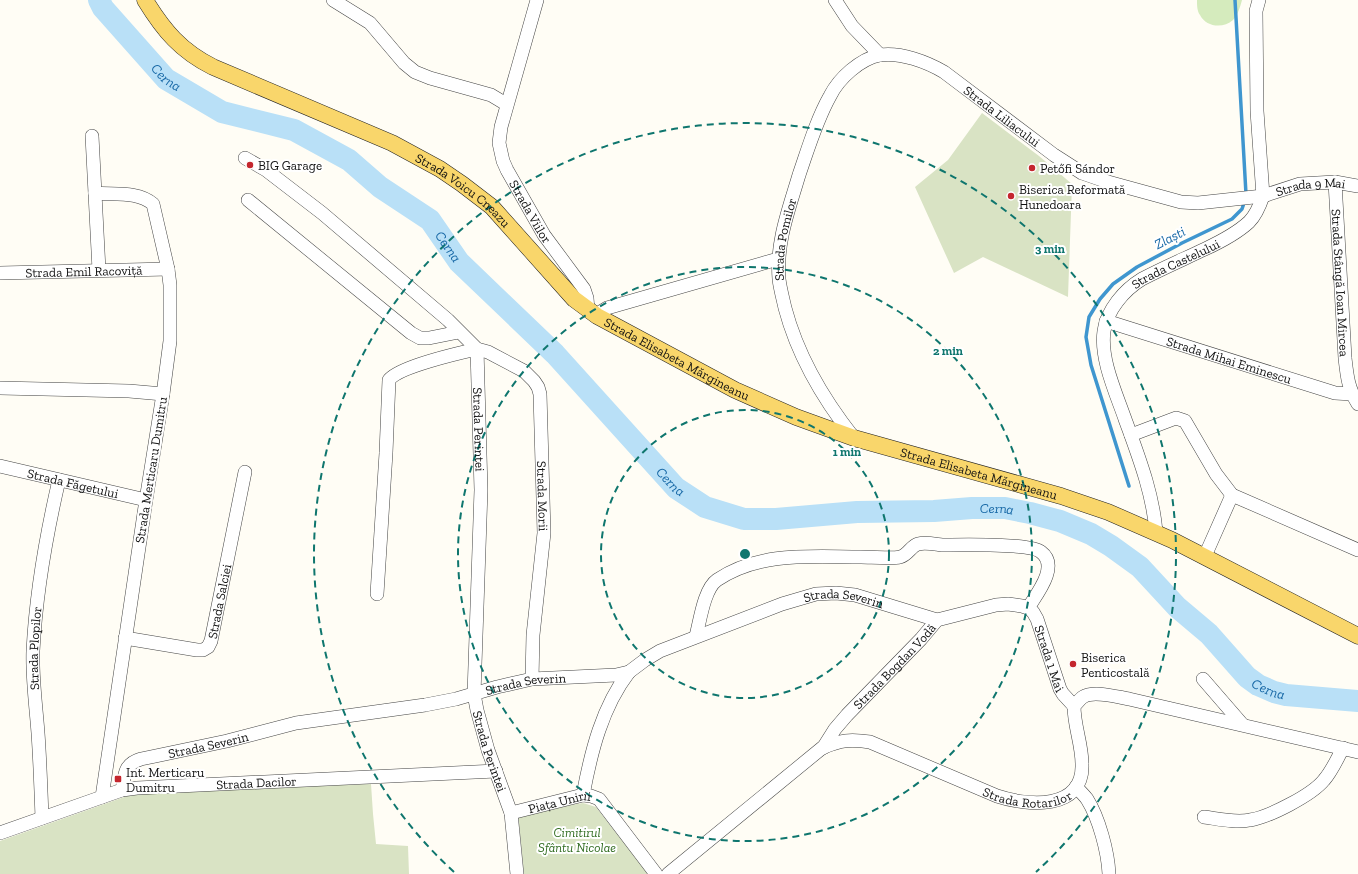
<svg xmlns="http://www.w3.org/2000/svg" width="1358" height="874" font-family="'Zilla Slab',serif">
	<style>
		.green { fill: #d5ebbd }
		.cemetery { fill: #d9e3c4 }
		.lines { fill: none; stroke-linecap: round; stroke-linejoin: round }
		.stream { stroke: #3f96cf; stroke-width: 3.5 }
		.river { stroke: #b9e0f7; stroke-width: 22 }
		.minor-casing { stroke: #444; stroke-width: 14 }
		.major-casing { stroke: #222; stroke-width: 17 }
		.minor { stroke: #fff; stroke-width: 13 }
		.major { stroke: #f9d66b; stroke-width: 16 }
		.ring { fill: none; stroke: #0f766e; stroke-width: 2; stroke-dasharray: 7 5 }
		.poi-dot { fill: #c4262e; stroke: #fff; stroke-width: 1.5 }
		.labels { text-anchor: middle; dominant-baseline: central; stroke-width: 4; stroke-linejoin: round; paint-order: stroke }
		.street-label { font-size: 13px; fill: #111; stroke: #fff }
		.poi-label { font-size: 13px; fill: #111; stroke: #fff; text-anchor: start }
		.park-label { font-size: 13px; font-style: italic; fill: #2f6b1f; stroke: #fff }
		.water-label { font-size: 14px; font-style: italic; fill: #1768a6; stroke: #fff }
		.centre { fill: #0f766e; stroke: #fff; stroke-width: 2 }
		.ring-label { font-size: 12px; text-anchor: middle; font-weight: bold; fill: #0f766e; stroke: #fff; stroke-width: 4; stroke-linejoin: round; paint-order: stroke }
	</style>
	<rect width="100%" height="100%" fill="#fffdf5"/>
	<path class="green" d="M1197 0H1242C1240 7 1238 15 1233 20 1223 29 1206 27 1200 15 1197 11 1197 5 1197 0Z"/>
	<g class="cemetery">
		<path d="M982 113 1039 156 1072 184 1068 297 983 257 954 273 915 187 948 160Z"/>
		<path d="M371 784 373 814 376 844 408 846 409 874H0V841L127 796 164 791Z"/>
		<path d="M583 803 596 807 648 874H524L518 814Z"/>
	</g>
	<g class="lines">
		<g class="stream">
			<path d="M1235 0 1246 194"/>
			<path d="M1129 486 1091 365 1086 337 1089 317 1100 299 1113 284 1137 267 1182 243 1232 219 1242 209 1245 200"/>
		</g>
		<path class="river" id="s1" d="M99 0 103 8 166 79 222 112 294 130 349 160 380 187 430 220 459 262 555 354 676 488 705 507 744 519H776L857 512 934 511 972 508H1005L1030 513 1060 521 1091 534 1111 546 1140 567 1177 607 1209 634 1247 677 1258 685 1274 692 1286 695 1358 701"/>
		<g class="minor-casing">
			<g id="minor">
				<path d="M333 0 370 23 404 63 415 72 430 78 491 95 506 104"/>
				<path id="s2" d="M537 0 501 127 499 143 503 161 507 170 544 235 584 289 587 298 588 310"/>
				<path d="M835 0 852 26 880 55"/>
				<path d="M92 136 99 270"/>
				<path id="s3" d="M245 158 266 170 322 213 448 320 477 349 488 352 524 371 534 381 538 387 540 394 544 533 533 635 532 679"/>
				<path id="s4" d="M1335 182 1345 358C1347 376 1348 388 1358 404"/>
				<path d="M95 193C114 195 138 191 153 204L168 269 170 285V341L163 394 146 500 102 797"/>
				<path d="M248 200 411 333 420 338H429L459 332"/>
				<path id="s5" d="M0 273 168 269"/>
				<path d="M597 316 602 311 607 308 778 259"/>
				<path id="s6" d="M1106 321 1335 393 1352 394"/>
				<path d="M0 388 129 391 163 394"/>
				<path d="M1131 435 1176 418 1185 421 1216 474 1232 495 1358 550"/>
				<path id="s7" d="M854 438C823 399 798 357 785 308 783 299 780 288 779 279 776 242 789 209 799 175 808 149 816 121 830 96 839 78 860 59 880 55 901 52 927 62 944 72L1054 155 1082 173 1108 182 1181 202 1198 203 1263 196 1300 184 1335 182 1358 186"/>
				<path id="s8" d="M0 466 146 500"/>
				<path id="s9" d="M1156 532C1153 493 1138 455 1125 419 1116 393 1100 359 1104 331 1107 310 1124 290 1142 279 1163 268 1184 259 1205 249 1220 242 1236 234 1249 222 1256 215 1260 205 1263 196L1257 111 1256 11 1259 0"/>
				<path d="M1205 556 1232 495"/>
				<path id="s10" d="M377 594 386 453 389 380C398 367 459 353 477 349L481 490 474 694 477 710 488 750 511 813 517 874"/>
				<path d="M696 636C700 621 704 589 717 580 760 551 812 557 861 557 870 557 892 559 900 557 908 555 911 546 918 544 925 542 934 544 942 545 960 545 1030 543 1041 552 1060 566 1036 595 1028 608"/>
				<path id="s11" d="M125 638 197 650H203L208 647 211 641 245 472"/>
				<path d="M1203 679 1242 724"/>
				<path id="s12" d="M823 748 835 729 847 715 921 639 937 620 996 605 1008 604 1022 606 1028 608 1033 612 1037 619 1060 689 1063 694 1074 706"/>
				<path d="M1076 787C1080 791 1084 795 1087 799 1099 818 1108 852 1109 874"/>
				<path id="s13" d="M122 790C125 774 124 764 141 759L227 741 296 723 425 705 456 699 497 687 532 679 616 675 629 672 645 660 660 651 782 604 816 594 836 593 855 595 937 620"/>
				<path d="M583 795C591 752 602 707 629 672"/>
				<path id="s14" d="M511 813 583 795 591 796 599 799 656 874"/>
				<path d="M1204 817C1219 819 1235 823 1250 820 1269 817 1312 795 1324 780 1332 771 1337 759 1343 748"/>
				<path id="s15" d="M42 818C41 790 40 761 38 733 36 706 32 678 33 651 36 593 46 536 59 480"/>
				<path id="s16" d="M0 833 102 797 122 790 137 788 496 771"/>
				<path id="s17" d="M668 874 822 748C841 740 850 739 870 742L997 796C1027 806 1084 811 1082 764 1082 744 1074 726 1074 706 1077 703 1080 699 1083 697 1094 690 1117 697 1129 699L1358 752"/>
			</g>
		</g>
		<g class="major-casing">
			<g id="major">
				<path id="s18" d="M145 0C164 31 181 51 213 67L392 143 440 169 462 184 492 207 574 299 597 316 735 390 796 417 854 438 1061 496 1108 512 1172 540 1358 636"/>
			</g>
		</g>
		<use href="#minor" class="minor"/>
		<use href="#major" class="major"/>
	</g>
	<g class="ring">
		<circle cx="745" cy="554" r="144"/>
		<circle cx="745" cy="554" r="287"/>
		<path d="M454 872A431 431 0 1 1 1036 872"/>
	</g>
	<g class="poi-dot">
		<circle cx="250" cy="165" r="4"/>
		<circle cx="1032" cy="168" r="4"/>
		<circle cx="1011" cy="196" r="4"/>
		<circle cx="1073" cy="664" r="4"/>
		<rect x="114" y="775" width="8" height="8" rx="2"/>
	</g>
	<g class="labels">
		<g class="street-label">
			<text stroke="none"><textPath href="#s7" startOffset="576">Strada Liliacului</textPath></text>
			<text stroke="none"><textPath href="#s7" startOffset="909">Strada 9 Mai</textPath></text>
			<text stroke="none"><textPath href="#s18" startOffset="377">Strada Voicu Cneazu</textPath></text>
			<text stroke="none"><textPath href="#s2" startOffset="224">Strada Viilor</textPath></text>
			<text stroke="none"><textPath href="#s7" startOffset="218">Strada Pomilor</textPath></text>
			<text stroke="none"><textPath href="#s9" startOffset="312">Strada Castelului</textPath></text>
			<text stroke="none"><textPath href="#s5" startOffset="84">Strada Emil Racoviță</textPath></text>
			<text stroke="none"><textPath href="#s4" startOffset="101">Strada Stângă Ioan Mircea</textPath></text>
			<text stroke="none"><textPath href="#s18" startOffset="653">Strada Elisabeta Mărgineanu</textPath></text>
			<text stroke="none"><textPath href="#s6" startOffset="129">Strada Mihai Eminescu</textPath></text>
			<text stroke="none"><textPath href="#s10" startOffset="389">Strada Perintei</textPath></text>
			<text transform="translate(151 470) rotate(-81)">Strada Merticaru Dumitru</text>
			<text stroke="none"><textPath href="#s18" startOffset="977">Strada Elisabeta Mărgineanu</textPath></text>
			<text stroke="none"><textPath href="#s8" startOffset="75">Strada Făgetului</textPath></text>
			<text stroke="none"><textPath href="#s3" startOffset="484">Strada Morii</textPath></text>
			<text stroke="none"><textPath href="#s11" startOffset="132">Strada Salciei</textPath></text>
			<text stroke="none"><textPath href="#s13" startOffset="768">Strada Severin</textPath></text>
			<text stroke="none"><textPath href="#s15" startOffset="170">Strada Plopilor</textPath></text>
			<text stroke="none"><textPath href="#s12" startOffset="321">Strada 1 Mai</textPath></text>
			<text stroke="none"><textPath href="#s12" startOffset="109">Strada Bogdan Vodă</textPath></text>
			<text stroke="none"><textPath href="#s13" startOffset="432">Strada Severin</textPath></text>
			<text stroke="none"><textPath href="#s13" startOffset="108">Strada Severin</textPath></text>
			<text stroke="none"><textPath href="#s10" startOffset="713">Strada Perintei</textPath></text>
			<text stroke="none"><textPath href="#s16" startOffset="264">Strada Dacilor</textPath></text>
			<text stroke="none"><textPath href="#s17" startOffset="417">Strada Rotarilor</textPath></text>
			<text stroke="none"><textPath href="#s14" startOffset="50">Piața Unirii</textPath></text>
		</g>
		<g class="poi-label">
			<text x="258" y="165">BIG Garage</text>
			<text x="1040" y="168">Petőfi Sándor</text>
			<text x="1019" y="189">Biserica Reformată<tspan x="1019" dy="15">Hunedoara</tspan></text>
			<text x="1081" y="657">Biserica<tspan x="1081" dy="15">Penticostală</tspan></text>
			<text x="126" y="772">Int. Merticaru<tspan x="126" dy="15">Dumitru</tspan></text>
		</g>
		<g class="park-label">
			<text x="577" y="832">Cimitirul<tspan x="577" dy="15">Sfântu Nicolae</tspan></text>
		</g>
		<g class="water-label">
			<text stroke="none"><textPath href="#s1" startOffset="103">Cerna</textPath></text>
			<text transform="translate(1170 238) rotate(-27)">Zlaști</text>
			<text stroke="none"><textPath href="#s1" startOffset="439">Cerna</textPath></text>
			<text stroke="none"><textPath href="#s1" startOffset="763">Cerna</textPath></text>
			<text stroke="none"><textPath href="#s1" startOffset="1100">Cerna</textPath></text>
			<text stroke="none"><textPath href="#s1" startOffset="1436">Cerna</textPath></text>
		</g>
	</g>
	<circle cx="745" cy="554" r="6" class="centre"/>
	<g class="ring-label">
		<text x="1050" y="253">3 min</text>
		<text x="948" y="355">2 min</text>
		<text x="847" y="456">1 min</text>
	</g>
</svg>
